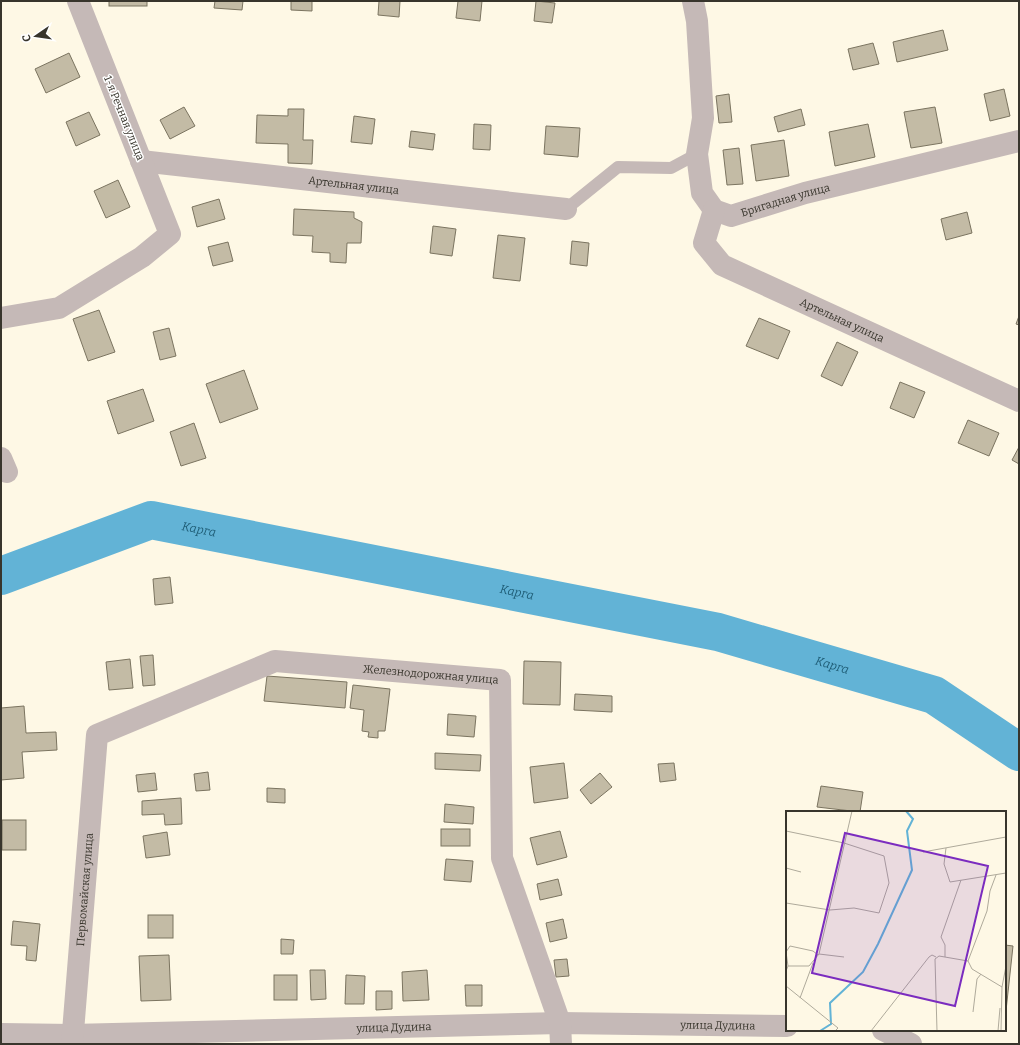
<svg xmlns="http://www.w3.org/2000/svg" width="1020" height="1045" font-family="Bitter,serif">
	<style>
		.lines { fill: none; stroke-linecap: round; stroke-linejoin: round }
		.river { stroke: #62b3d6; stroke-width: 38 }
		.building { fill: #c3bba5; stroke: #7b7460 }
		.service { stroke: #c5b9b7; stroke-width: 12 }
		.minor { stroke: #c5b9b7; stroke-width: 22 }
		.labels { text-anchor: middle; dominant-baseline: central; stroke-width: 3; stroke-linejoin: round; paint-order: stroke }
		.street-label { font-size: 11px; fill: #38352c; stroke: #fff }
		.water-label { font-size: 12px; font-style: italic; fill: #1f5d76; stroke: #fff }
		.inset-river { fill: none; stroke: #62b3d6; stroke-width: 2 }
		.inset-road { fill: none; stroke: #afaa9b; stroke-width: 1 }
		.view { fill: #7b2cbf; fill-opacity: 0.15; stroke: #7b2cbf; stroke-width: 2 }
		.inset-edge { fill: none; stroke: #38352c; stroke-width: 2 }
	</style>
	<rect width="100%" height="100%" fill="#fef8e5"/>
	<g class="lines">
		<path class="river" id="s1" d="M1 576 151 520 718 632 934 695 1019 752"/>
	</g>
	<g class="building">
		<rect x="109" y="1" width="38" height="5"/>
		<path d="M215 1H243L242 10 214 8Z"/>
		<path d="M291 1H312V11L291 10Z"/>
		<path d="M379 1H400L399 17 378 15Z"/>
		<path d="M458 1H482L480 21 456 18Z"/>
		<path d="M536 1 555 3 552 23 534 21Z"/>
		<path d="M943 30 948 50 897 62 893 42Z"/>
		<path d="M873 43 879 64 853 70 848 49Z"/>
		<path d="M69 53 80 77 46 93 35 69Z"/>
		<path d="M1004 89 1010 116 990 121 984 94Z"/>
		<path d="M729 94 732 122 719 123 716 96Z"/>
		<path d="M184 107 195 126 170 139 160 120Z"/>
		<path d="M935 107 942 143 911 148 904 112Z"/>
		<path d="M288 109H304L303 140H313L312 164 288 163V144L256 143 257 115 288 116Z"/>
		<path d="M801 109 805 125 778 132 774 117Z"/>
		<path d="M89 112 100 135 76 146 66 122Z"/>
		<path d="M354 116 375 119 372 144 351 142Z"/>
		<path d="M474 124 491 125 490 150 473 149Z"/>
		<path d="M868 124 875 157 835 166 829 132Z"/>
		<path d="M546 126 580 128 578 157 544 154Z"/>
		<path d="M411 131 435 134 433 150 409 147Z"/>
		<path d="M784 140 789 176 756 181 751 145Z"/>
		<path d="M739 148 743 184 727 185 723 150Z"/>
		<path d="M118 180 130 207 106 218 94 191Z"/>
		<path d="M219 199 225 219 197 227 192 207Z"/>
		<path d="M294 209 354 212V218L362 222 361 243H347L346 263 330 262V253L312 252 313 236 293 235Z"/>
		<path d="M967 212 972 233 946 240 941 219Z"/>
		<path d="M433 226 456 229 452 256 430 253Z"/>
		<path d="M498 235 525 238 520 281 493 278Z"/>
		<path d="M572 241 589 243 587 266 570 264Z"/>
		<path d="M228 242 233 261 213 266 208 247Z"/>
		<path d="M99 310 115 352 88 361 73 319Z"/>
		<path d="M1019 316V325L1016 324Z"/>
		<path d="M759 318 790 331 778 359 746 346Z"/>
		<path d="M169 328 176 356 160 360 153 332Z"/>
		<path d="M837 342 858 352 842 386 821 376Z"/>
		<path d="M244 370 258 409 220 423 206 384Z"/>
		<path d="M900 382 925 392 914 418 890 408Z"/>
		<path d="M143 389 154 421 118 434 107 401Z"/>
		<path d="M968 420 999 433 989 456 958 443Z"/>
		<path d="M194 423 206 458 181 466 170 432Z"/>
		<path d="M1019 447V464L1012 460Z"/>
		<path d="M170 577 173 603 155 605 153 579Z"/>
		<path d="M153 655 155 685 143 686 140 656Z"/>
		<path d="M130 659 133 688 109 690 106 662Z"/>
		<path d="M524 661 561 662 560 705 523 704Z"/>
		<path d="M267 676 347 682 345 708 264 701Z"/>
		<path d="M353 685 390 689 385 731H378V738L368 737 369 732 362 731 364 710 350 708Z"/>
		<path d="M575 694 612 696V712L574 710Z"/>
		<path d="M24 706 26 733 56 732 57 750 22 752 24 778 1 780V708Z"/>
		<path d="M448 714 476 716 474 737 447 735Z"/>
		<path d="M435 753 481 755 480 771 435 769Z"/>
		<path d="M564 763 568 798 534 803 530 767Z"/>
		<path d="M674 763 676 780 660 782 658 764Z"/>
		<path d="M208 772 210 790 196 791 194 774Z"/>
		<path d="M155 773 157 790 138 792 136 775Z"/>
		<path d="M600 773 612 787 591 804 580 790Z"/>
		<path d="M821 786 863 792 860 812 817 807Z"/>
		<path d="M267 788 285 789V803L267 802Z"/>
		<path d="M181 798 182 824 165 825 164 814 142 815V801Z"/>
		<path d="M445 804 474 807 473 824 444 822Z"/>
		<rect x="2" y="820" width="24" height="30"/>
		<rect x="441" y="829" width="29" height="17"/>
		<path d="M560 831 567 857 537 865 530 838Z"/>
		<path d="M167 832 170 855 146 858 143 836Z"/>
		<path d="M446 859 473 861 471 882 444 880Z"/>
		<path d="M558 879 562 895 540 900 537 884Z"/>
		<rect x="148" y="915" width="25" height="23"/>
		<path d="M563 919 567 938 550 942 546 923Z"/>
		<path d="M13 921 40 924 36 961 26 960 27 946 11 945Z"/>
		<path d="M281 939 294 940 293 954H281Z"/>
		<path d="M1005 945 1013 946 1005 1020Z"/>
		<path d="M169 955 171 1000 141 1001 139 956Z"/>
		<path d="M567 959 569 976 556 977 554 960Z"/>
		<path d="M310 970H325L326 999 311 1000Z"/>
		<path d="M427 970 429 1000 403 1001 402 972Z"/>
		<rect x="274" y="975" width="23" height="25"/>
		<path d="M346 975 365 976 364 1004H345Z"/>
		<path d="M465 985H482V1006H466Z"/>
		<path d="M376 991H392V1009L376 1010Z"/>
	</g>
	<g class="lines">
		<path class="service" d="M566 209 618 167 671 168 697 154"/>
		<g class="minor">
			<path id="s2" d="M693 1 697 21 703 118 697 154 702 193 714 210 731 216 805 193 1019 141"/>
			<path id="s3" d="M141 161 566 209"/>
			<path id="s4" d="M714 210 704 243 722 265 1019 401"/>
			<path d="M1 318 59 308 142 257 170 234 78 1"/>
			<path d="M1 458 7 472"/>
			<path d="M883 1030 911 1044"/>
			<path id="s5" d="M1 1034 72 1035 560 1023 787 1026"/>
			<path id="s6" d="M72 1044 97 735 275 661 500 680 502 858 560 1023 561 1044"/>
		</g>
	</g>
	<g class="labels">
		<g class="street-label">
			<text transform="translate(124 118) rotate(68)">1-я Речная улица</text>
			<text stroke="none"><textPath href="#s3" startOffset="214">Артельная улица</textPath></text>
			<text stroke="none"><textPath href="#s2" startOffset="289">Бригадная улица</textPath></text>
			<text stroke="none"><textPath href="#s4" startOffset="195">Артельная улица</textPath></text>
			<text stroke="none"><textPath href="#s6" startOffset="659">Железнодорожная улица</textPath></text>
			<text stroke="none"><textPath href="#s6" startOffset="155">Первомайская улица</textPath></text>
			<text stroke="none"><textPath href="#s5" startOffset="717">улица Дудина</textPath></text>
			<text stroke="none"><textPath href="#s5" startOffset="393">улица Дудина</textPath></text>
		</g>
		<g class="water-label">
			<text stroke="none"><textPath href="#s1" startOffset="209">Карга</textPath></text>
			<text stroke="none"><textPath href="#s1" startOffset="533">Карга</textPath></text>
			<text stroke="none"><textPath href="#s1" startOffset="857">Карга</textPath></text>
		</g>
	</g>
	<g transform="translate(786 811)">
		<rect width="220" height="220" fill="#fef8e5"/>
		<path class="inset-river" d="M34 220 45 213 44 192 77 161 92 133 126 59 121 20 127 8 120 0"/>
		<path class="inset-road" d="M0 20 58 32 98 45 103 72 93 102 68 97 44 99 0 92M160 37 158 53 164 71 220 62M137 41 220 26M0 57 15 61M33 143 58 146M159 146V134L155 126 175 69M182 150 201 100 204 80 210 64M182 150 186 158 216 176M2 155 0 141 4 135 27 140 32 144M0 160 2 155H23L33 143 66 0M0 175 52 217 49 220M14 187 27 152M187 201 191 168 195 163M85 220 143 146 146 144 150 146M151 220 149 148 153 145 182 150M212 220 214 197M215 220 216 176 220 155"/>
		<path class="view" d="M59 22 202 55 169 195 26 162Z"/>
		<rect width="220" height="220" class="inset-edge"/>
	</g>
	<rect width="1020" height="1045" fill="none" stroke="#38352c" stroke-width="4"/>
	<g transform="translate(36 36) rotate(257)" stroke="#ffffff" stroke-width="3" paint-order="stroke">
	<path d="M0-3L7 15L0 10L-7 15Z" fill="#38352c"/>
	<text y="-6" font-size="11" font-weight="bold" text-anchor="middle" fill="#38352c">С</text>
	</g>
</svg>
